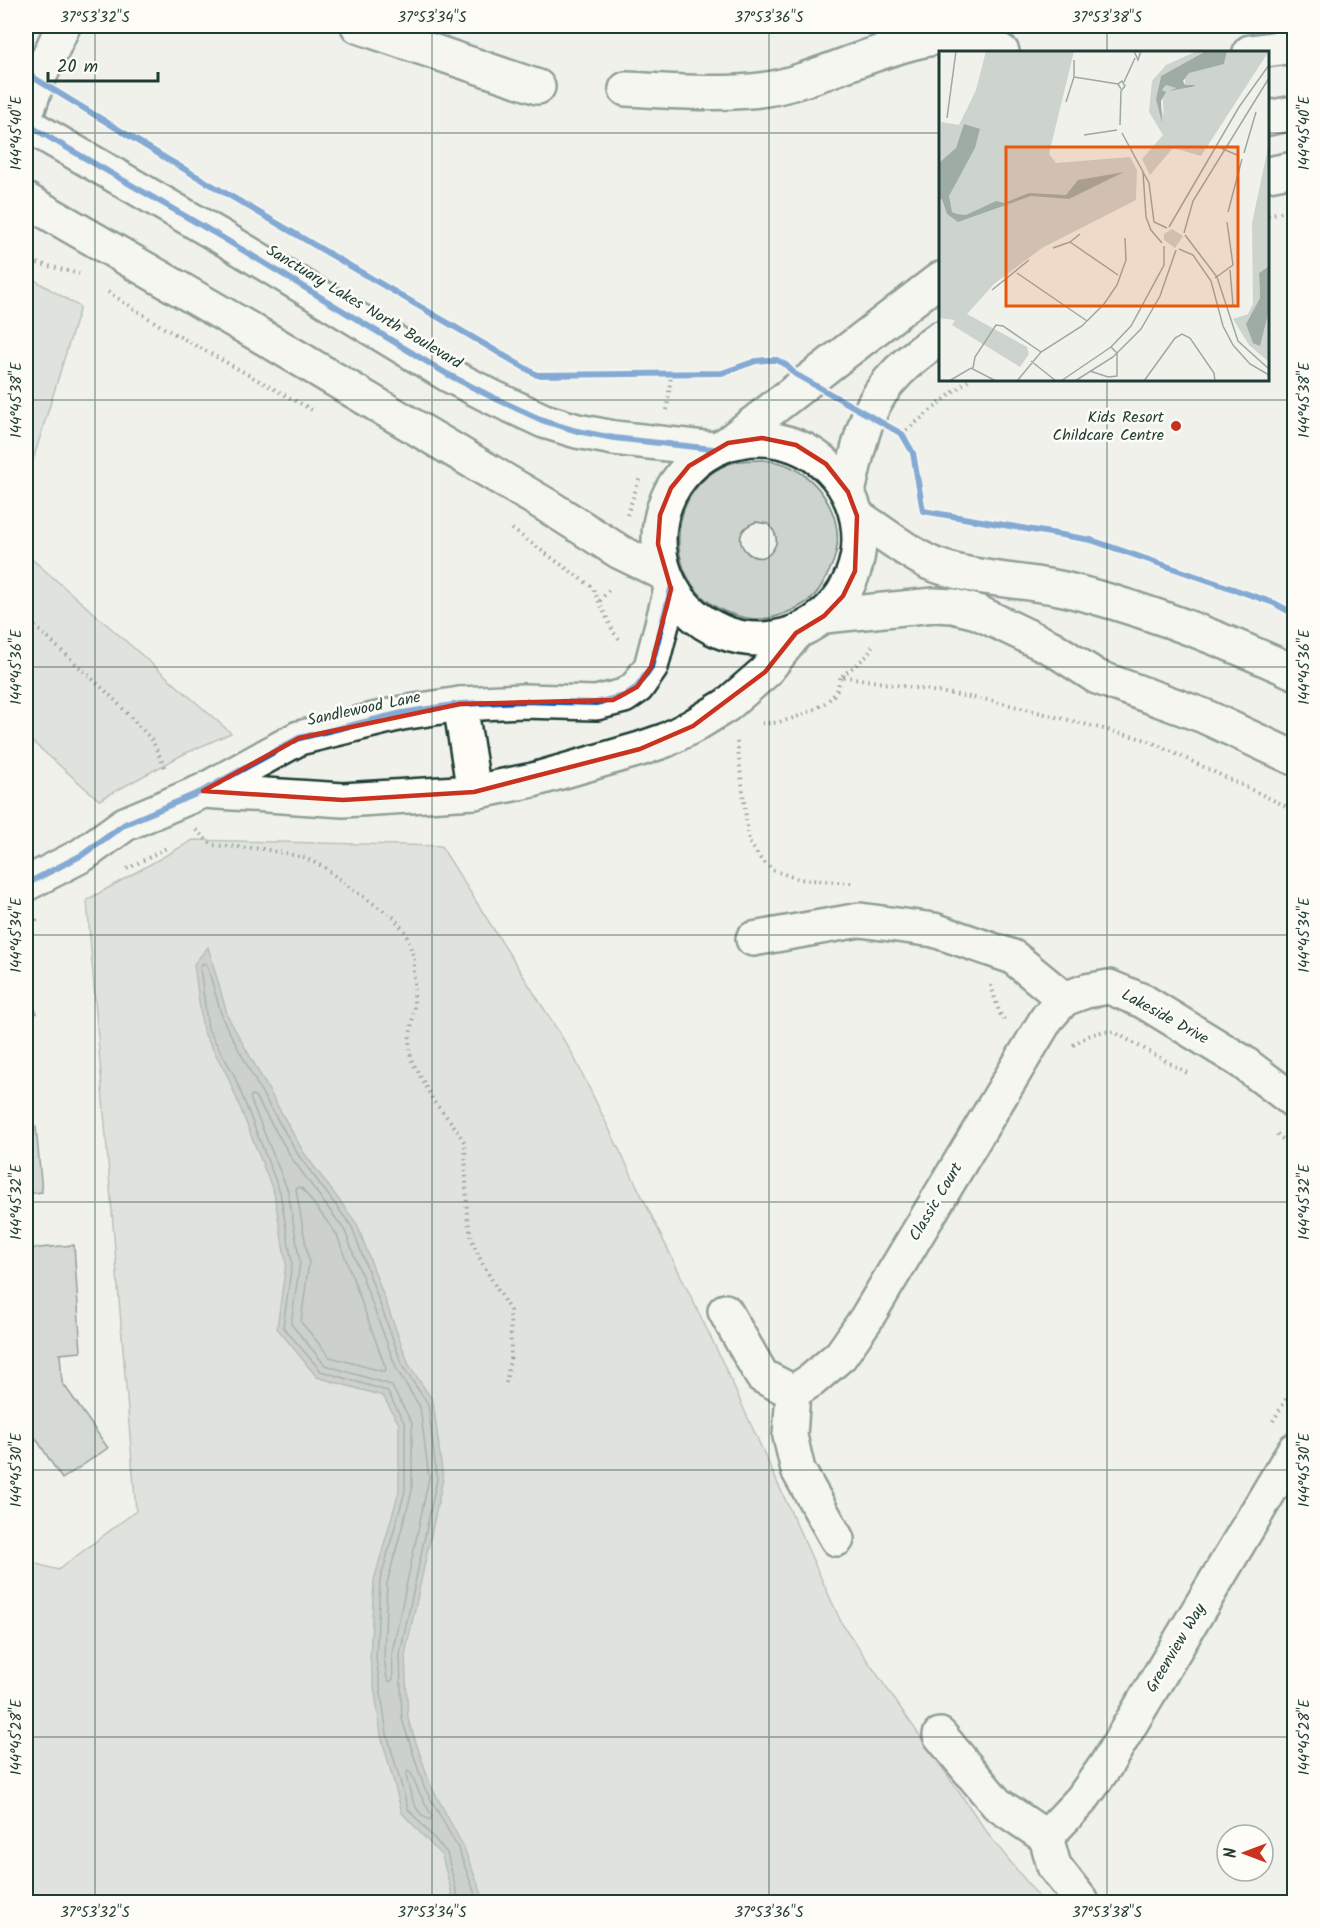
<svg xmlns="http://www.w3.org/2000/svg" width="1320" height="1928" font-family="Kalam,sans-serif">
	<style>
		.green { fill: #cdd3cd; stroke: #768880; stroke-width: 1.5; fill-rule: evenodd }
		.water { fill: #9faca4; stroke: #6c8077; stroke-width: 1.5 }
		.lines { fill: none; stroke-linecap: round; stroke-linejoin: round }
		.shore { stroke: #526961; stroke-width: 1.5 }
		.building { fill: #b6bfb8; stroke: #1f3d34; stroke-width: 1.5 }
		.minor-casing { stroke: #1f3d34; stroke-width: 38 }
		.tertiary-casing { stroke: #1f3d34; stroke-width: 38 }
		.path { stroke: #1f3d34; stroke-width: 4; stroke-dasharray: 1.5 4.5; stroke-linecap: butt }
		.minor { stroke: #fdfcf7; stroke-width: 33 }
		.tertiary { stroke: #fdfcf7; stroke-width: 33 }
		.cycleway-casing { stroke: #fdfcf7; stroke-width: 10 }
		.cycleway { stroke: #0057b8; stroke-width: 6 }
		.marked { fill: none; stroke: #c8321e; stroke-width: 4.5; stroke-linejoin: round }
		.ticks { fill: none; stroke: #1f3d34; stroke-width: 1.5; stroke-opacity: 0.45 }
		.poi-dot { fill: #c8321e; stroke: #fdfcf7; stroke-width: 2 }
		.labels { text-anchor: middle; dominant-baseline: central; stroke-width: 5; stroke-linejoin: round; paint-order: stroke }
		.street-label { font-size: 16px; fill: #1f3d34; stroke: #fdfcf7 }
		.poi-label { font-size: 16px; fill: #1f3d34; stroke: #fdfcf7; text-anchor: end }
		.inset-road { fill: none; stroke: #9ca9a2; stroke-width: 1.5 }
		.view { fill: #e8590c; fill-opacity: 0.15; stroke: #e8590c; stroke-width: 3 }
		.inset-edge { fill: none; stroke: #1f3d34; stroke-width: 3 }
		.neatline { fill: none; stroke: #1f3d34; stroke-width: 2 }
		.ticks-label { font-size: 15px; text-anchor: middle; fill: #1f3d34 }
	</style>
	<rect width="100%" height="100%" fill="#f0f1eb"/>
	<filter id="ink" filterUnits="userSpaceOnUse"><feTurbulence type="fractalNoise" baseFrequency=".0167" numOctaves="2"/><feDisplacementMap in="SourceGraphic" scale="12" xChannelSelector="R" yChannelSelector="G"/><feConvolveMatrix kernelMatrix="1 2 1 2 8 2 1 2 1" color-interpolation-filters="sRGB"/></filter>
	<g filter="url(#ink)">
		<g class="green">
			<path d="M26 275 80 307 26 483Z"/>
			<path d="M762 460C771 461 781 462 789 466 819 480 841 513 837 547 835 562 828 575 820 588 812 601 797 609 783 614 767 621 751 620 735 615 659 593 661 484 735 462 744 460 754 460 762 460ZM756 522 768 524C774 530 779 537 775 546 760 578 718 535 756 522Z"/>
			<path d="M26 554 231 733 184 754 99 800 26 736Z"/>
			<path d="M193 840 441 846 572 1053 716 1348 842 1624 991 1838 1043 1902H26V1561L58 1570 136 1511 87 900Z"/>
		</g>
		<path class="water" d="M208 947 228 1017 304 1153 357 1224 409 1365 433 1401 443 1479 405 1655 408 1719 430 1784 463 1846 485 1902H454L442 1856 402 1813 381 1735 370 1658 374 1580 399 1491V1424L383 1396 317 1377 277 1328 286 1263 274 1193 228 1077 203 1031 194 964Z"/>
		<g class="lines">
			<g class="shore">
				<path d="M252 1095 255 1096 293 1160 345 1231 397 1370 420 1407 429 1478 392 1653 393 1679 390 1682 387 1679 384 1657 387 1583 412 1491V1423L391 1385 325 1365 291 1324 300 1263 288 1191 250 1098Z"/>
				<path d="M298 1187 302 1188 337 1235 386 1369 385 1372 330 1357 301 1322 309 1262 296 1190Z"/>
				<path d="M408 1771 411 1773 418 1790 432 1816 430 1820C413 1814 410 1791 406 1775Z"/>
				<path d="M459 1902 447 1853 408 1809 387 1734 376 1658 380 1581 405 1491V1424L387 1391 321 1371 283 1327 292 1263 280 1192 234 1075 208 1029 200 967 203 963 207 965 223 1020 263 1095 299 1156 352 1227 403 1367 428 1404 437 1479 400 1654 402 1719 424 1787 458 1848 478 1902"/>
			</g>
		</g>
		<g class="building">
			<path d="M26 994 37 1013 26 1020Z"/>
			<path d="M36 1127 42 1192 26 1194V1128Z"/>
			<path d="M74 1245 81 1352 60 1354 62 1382 108 1448 62 1479 26 1423V1249Z"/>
		</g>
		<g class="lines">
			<g class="minor-casing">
				<g id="minor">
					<path d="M358 26 538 87"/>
					<path d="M1250 52 1294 46"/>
					<path d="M626 89C673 91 722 96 767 89 824 81 929 19 982 41 989 44 995 48 1002 52"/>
					<path d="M26 115 38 80 63 26"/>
					<path d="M1268 118 1294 113"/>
					<path d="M1268 174 1294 169"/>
					<path d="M728 443 940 279"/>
					<path d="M848 492C854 467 859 439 869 415 882 381 911 358 940 338"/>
					<path d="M460 704 474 792"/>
					<path d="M203 791 343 800 474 792 533 780 640 749 666 740 693 726 727 705 765 672 796 633"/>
					<path d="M26 884 82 855 125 824 203 791 299 738 402 713 460 704 523 701 596 703 624 696 637 687 651 667 671 589"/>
					<path d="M753 939 860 920 934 930 1013 957 1064 999 1086 991 1109 987 1143 1001 1241 1061 1294 1101"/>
					<path d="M725 1311 762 1376 793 1392"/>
					<path d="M793 1392 812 1380 841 1355 866 1319 1047 1018 1064 999"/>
					<path d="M793 1392 790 1436 798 1470 837 1539"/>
					<path d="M940 1735 997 1804 1046 1837 1054 1866 1082 1902"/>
					<path d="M1046 1837 1082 1799 1106 1765 1294 1450"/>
				</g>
			</g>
			<g class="tertiary-casing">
				<g id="tertiary">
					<path d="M26 124 223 238 447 374 492 397 544 421 577 431 614 438 713 449"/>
					<path d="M26 200 268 340 546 505 620 552 663 573"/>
					<circle cx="759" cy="539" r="100"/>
					<path d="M857 516C881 531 905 551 930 563 971 580 1020 579 1064 589 1144 608 1220 638 1294 672"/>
					<path d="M824 616 934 605 953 606 977 612 1052 648 1097 677 1204 716 1294 758"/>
				</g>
			</g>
			<g class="path">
				<path d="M1268 215 1294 209"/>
				<path d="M26 260 79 274"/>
				<path d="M108 292 164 328 312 410"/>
				<path d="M667 410 671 375"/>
				<path d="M902 434 968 380"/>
				<path d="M627 515 640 477"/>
				<path d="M512 529 592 587 614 633 621 641"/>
				<path d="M600 601 611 587"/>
				<path d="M26 618 112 697 152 740 166 770"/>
				<path d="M842 676 868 655 872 646"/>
				<path d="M762 723C782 725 818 711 832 697 837 693 839 682 841 676L994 701 1147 740 1294 810"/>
				<path d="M737 742 749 842 760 858 773 870 798 879 851 883"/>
				<path d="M196 830 212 845 263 849 303 857 324 867 352 889 393 917 406 933 414 958V1011L409 1041 411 1059 434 1102 452 1123 465 1143 467 1216 472 1240 481 1261 510 1311 511 1354 506 1383"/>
				<path d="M127 869 168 847"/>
				<path d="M26 927 40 918"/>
				<path d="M991 985 999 1012 1004 1020"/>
				<path d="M1073 1045C1087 1036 1097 1030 1114 1032L1189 1074"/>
				<path d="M1277 1134 1294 1149"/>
				<path d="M1273 1421 1294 1386"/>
			</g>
			<use href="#minor" class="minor"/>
			<use href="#tertiary" class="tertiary"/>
			<g class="cycleway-casing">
				<g id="cycleway">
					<path d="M26 73 167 159 537 375 722 373 756 361 766 360H777L786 365 795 374 902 434 913 453 923 511 1091 540 1274 603 1294 614"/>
					<path d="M26 124 223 238 447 374 492 397 544 421 577 431 614 438 713 449"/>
					<path d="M26 884 82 855 125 824 203 791 299 738 402 713 460 704 523 701 596 703 624 696 637 687 651 667 671 589"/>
				</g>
			</g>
			<use href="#cycleway" class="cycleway"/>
		</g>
	</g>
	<path d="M0 0H1320V1928H0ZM762 438 796 445 826 464 848 492 857 516 855 571 843 596 824 616 796 633 765 672 693 726 640 749 474 792 343 800 203 791 299 738 460 704 613 700 637 687 651 667 671 589 658 544 660 515 671 488 689 466 728 443Z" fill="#f0f1eb" fill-opacity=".55" fill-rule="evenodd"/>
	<path class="marked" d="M762 438 796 445 826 464 848 492 857 516 855 571 843 596 824 616 796 633 765 672 693 726 640 749 474 792 343 800 203 791 299 738 460 704 613 700 637 687 651 667 671 589 658 544 660 515 671 488 689 466 728 443Z"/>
	<path class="ticks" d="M95 26V1902M432 26V1902M769 26V1902M1107 26V52M26 133H940M1268 133H1294M1107 380V1902M26 400H1294M26 667H1294M26 935H1294M26 1202H1294M26 1470H1294M26 1737H1294"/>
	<circle class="poi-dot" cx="1176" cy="426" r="6"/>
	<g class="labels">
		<g class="street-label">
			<text transform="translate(364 307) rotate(31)">Sanctuary Lakes North Boulevard</text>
			<text transform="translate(364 709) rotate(-12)">Sandlewood Lane</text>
			<text transform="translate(1165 1017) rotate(29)">Lakeside Drive</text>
			<text transform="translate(936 1202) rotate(-59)">Classic Court</text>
			<text transform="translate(1176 1648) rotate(-59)">Greenview Way</text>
		</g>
		<g class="poi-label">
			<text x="1164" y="417">Kids Resort<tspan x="1164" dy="18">Childcare Centre</tspan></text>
		</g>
	</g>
	<g transform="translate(939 51)">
		<rect width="330" height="330" fill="#f0f1eb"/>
		<path d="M47 0H135L110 103 117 112 191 106 198 119 197 149 103 197 55 233 28 263 88 296 90 303 81 316 13 274 16 269 0 267 2 71 20 74 37 39ZM258 0H267L222 25 217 48 225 64 223 39 227 34H236L235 39 253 36 246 34V25L254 19 285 13 288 0H330L262 105 234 97 211 124 203 108 224 84 210 61 213 30 227 14ZM330 92V215L320 222 321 247 313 263 324 288 322 280 330 259V311L310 294 294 268 309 263 314 253 313 172ZM233 178 244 185 236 197 225 189V183Z" fill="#cdd3cd"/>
		<path d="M267 0H288L285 13 250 22 244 30 246 34H257L253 36 230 40 237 37 227 34 223 39 227 41 222 50 223 72 217 48 222 25ZM25 73 41 78 36 97 10 145 13 161 18 163 27 164 57 150 65 152 90 142 127 144 139 129 185 121 130 148 92 145 19 171 8 163 3 148 0 149V112L17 97ZM330 215V259L321 295 314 292 307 273 321 247 320 222Z" fill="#9faca4"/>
		<path class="inset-road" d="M195 0 199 9 202 0M135 26 179 33M185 31 196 7M127 51 135 26V9M8 67 17 0M181 74 182 40 186 35 183 30 179 33 182 38M183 82 210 132 215 171 228 177M145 84 178 79M282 97 300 105M305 102 317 61M204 121 207 166 212 179 223 192M289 161 303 108M230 176 300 56 330 14M245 182 254 150 330 27M246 184 278 226 299 290 330 318M131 191 179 224M114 197 131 191 141 183M240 198 254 204 272 230 284 275 294 294 311 313 330 324M291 219 294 254M78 222 148 270M276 227 294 214 288 171M53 239 90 209M92 310 117 330M34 317 36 306 57 274 64 275 102 301M151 320 169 326 178 325V302L172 296M10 330 32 317 57 330M78 330 102 301 143 275 165 253 178 234 187 209 186 187M122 330 172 296 192 275 225 214V195M136 330 174 306 202 278 221 245 237 199M205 330 236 287 243 283 251 287 275 322 276 330"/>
		<path class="view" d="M67 96H299V255H67Z"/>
		<rect width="330" height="330" class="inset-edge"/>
	</g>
	<rect width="1320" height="1928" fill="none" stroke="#fdfcf7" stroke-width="66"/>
	<g transform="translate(1245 1853) rotate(270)"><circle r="28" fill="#fdfcf7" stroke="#a4b0a9" stroke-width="1.5"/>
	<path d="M0-4.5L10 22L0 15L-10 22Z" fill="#c8321e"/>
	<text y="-9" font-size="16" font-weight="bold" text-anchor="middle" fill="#1f3d34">N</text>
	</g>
	<path d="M48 72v9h110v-9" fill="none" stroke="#1f3d34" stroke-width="3"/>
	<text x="57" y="72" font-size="18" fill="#1f3d34" stroke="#fdfcf7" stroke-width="4.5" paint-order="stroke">20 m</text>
	<rect x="33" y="33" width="1254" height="1862" class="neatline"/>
	<g class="ticks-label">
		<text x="95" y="22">37°53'32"S</text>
		<text x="432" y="22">37°53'34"S</text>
		<text x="769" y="22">37°53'36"S</text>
		<text x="1107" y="22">37°53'38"S</text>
		<text transform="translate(1304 133) rotate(-90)" y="5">144°45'40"E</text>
		<text transform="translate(16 133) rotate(-90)" y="5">144°45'40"E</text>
		<text transform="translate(1304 400) rotate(-90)" y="5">144°45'38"E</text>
		<text transform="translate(16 400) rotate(-90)" y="5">144°45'38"E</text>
		<text transform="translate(1304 667) rotate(-90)" y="5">144°45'36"E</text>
		<text transform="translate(16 667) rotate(-90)" y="5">144°45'36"E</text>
		<text transform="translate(1304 935) rotate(-90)" y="5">144°45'34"E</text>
		<text transform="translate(16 935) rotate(-90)" y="5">144°45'34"E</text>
		<text transform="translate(1304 1202) rotate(-90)" y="5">144°45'32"E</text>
		<text transform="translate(16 1202) rotate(-90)" y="5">144°45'32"E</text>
		<text transform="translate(1304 1470) rotate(-90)" y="5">144°45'30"E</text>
		<text transform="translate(16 1470) rotate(-90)" y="5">144°45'30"E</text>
		<text transform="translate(1304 1737) rotate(-90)" y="5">144°45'28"E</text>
		<text transform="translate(16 1737) rotate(-90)" y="5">144°45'28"E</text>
		<text x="95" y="1917">37°53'32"S</text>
		<text x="432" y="1917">37°53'34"S</text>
		<text x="769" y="1917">37°53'36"S</text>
		<text x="1107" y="1917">37°53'38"S</text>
	</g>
</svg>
